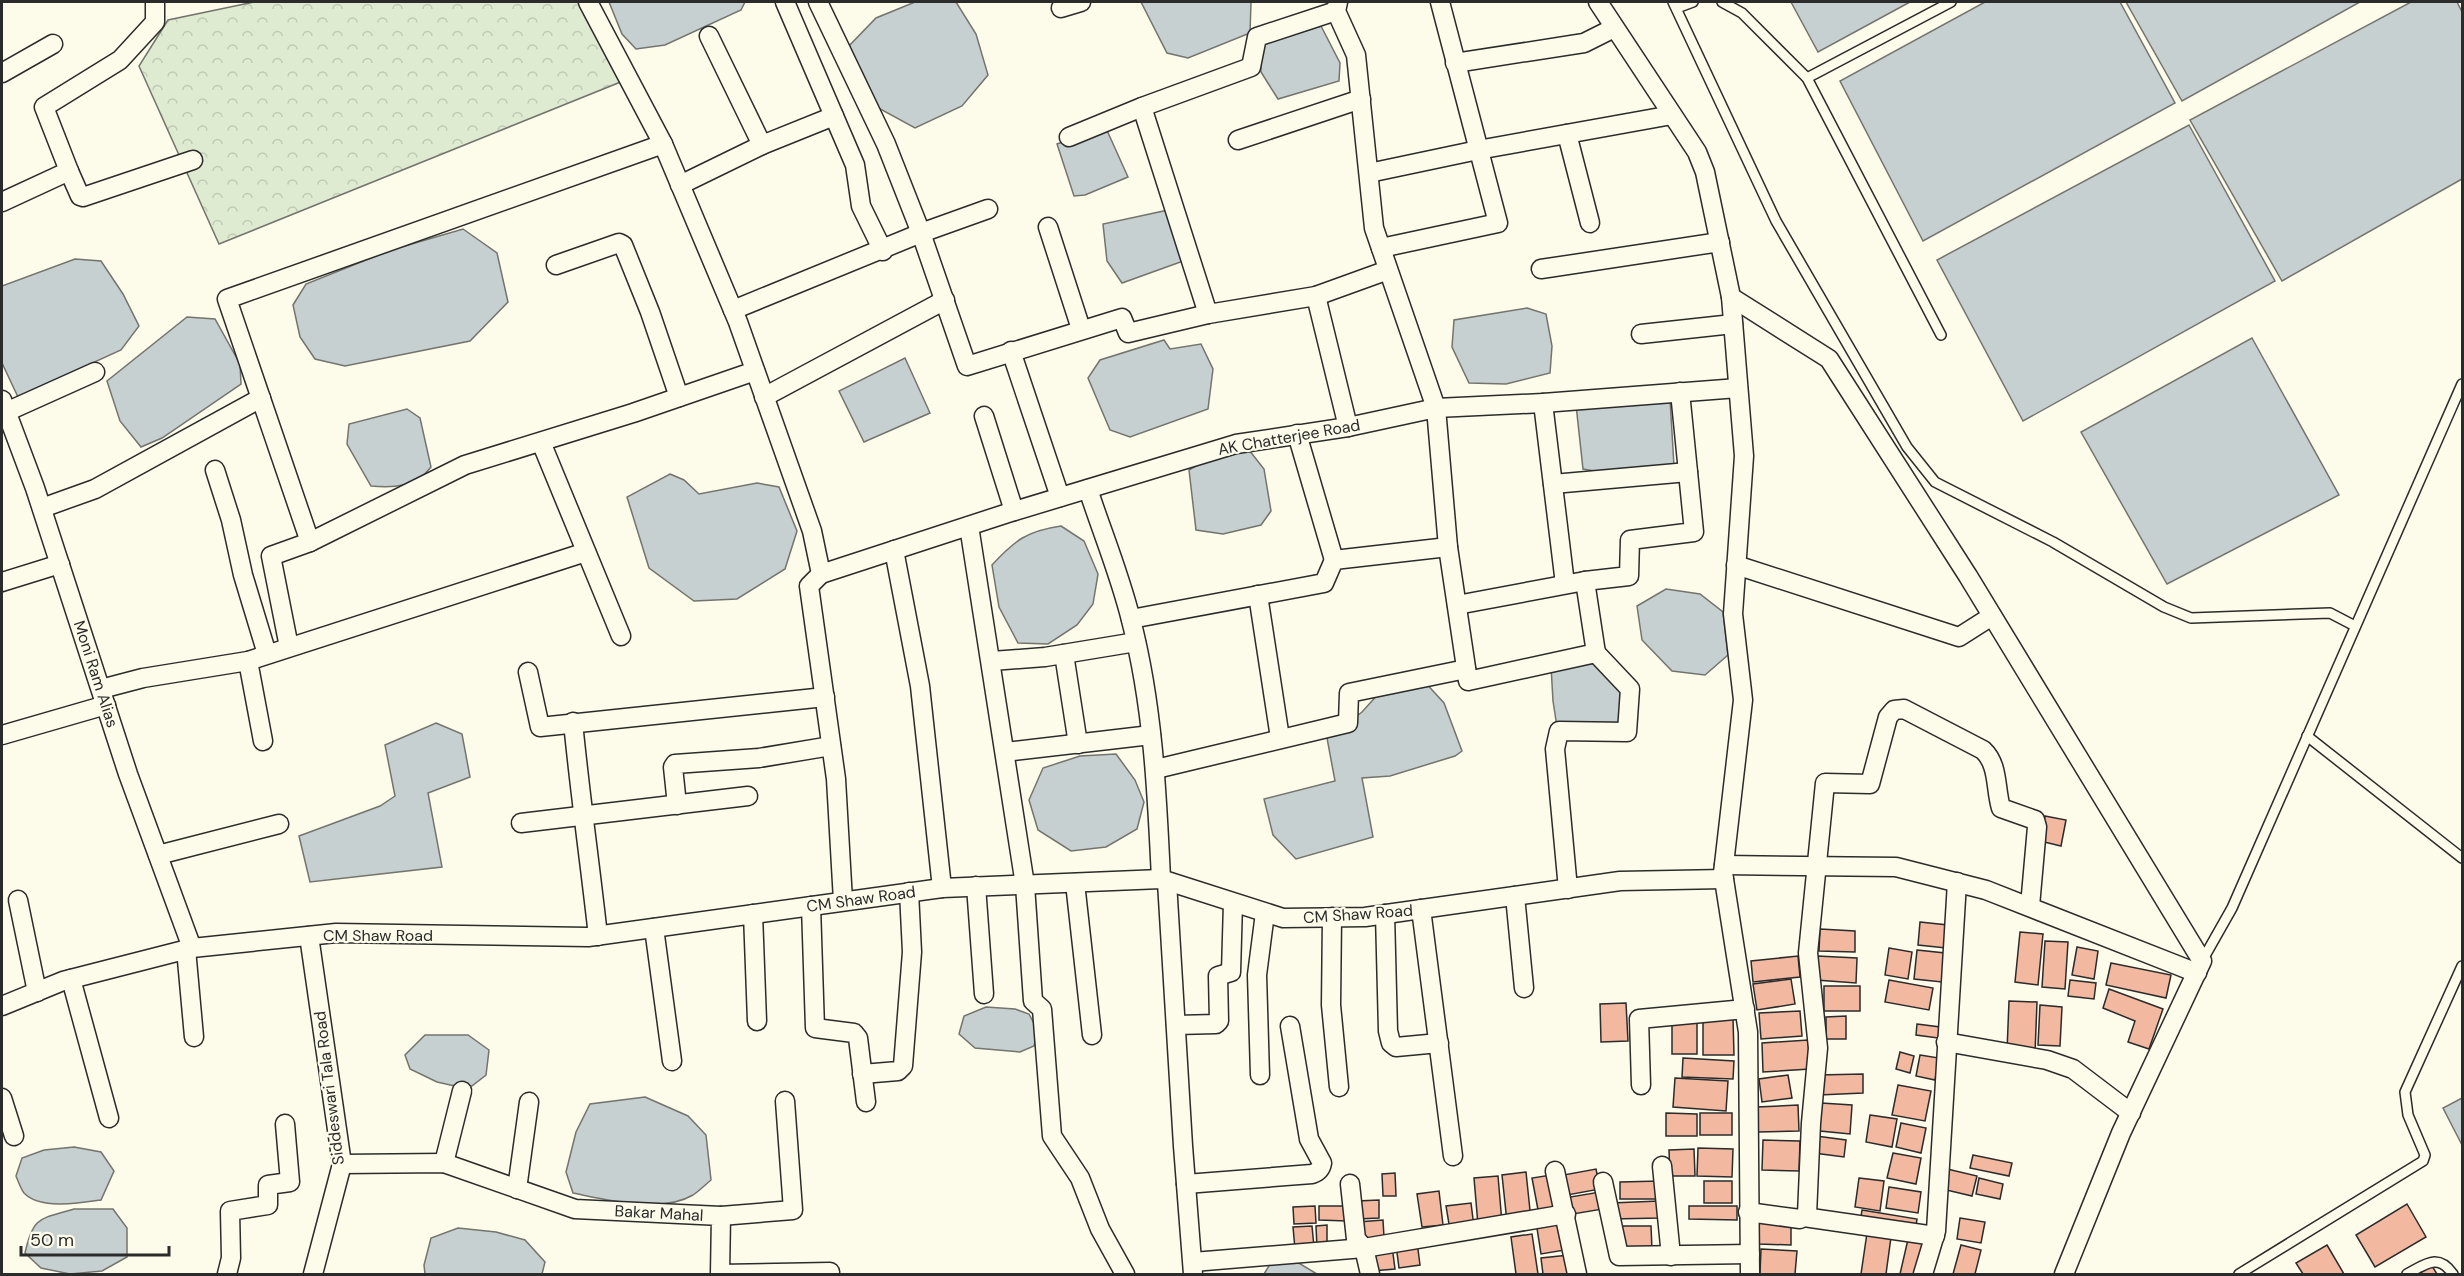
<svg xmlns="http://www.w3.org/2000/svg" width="2464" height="1276" font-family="'DM Sans',sans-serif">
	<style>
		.forest { fill: url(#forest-crowns); stroke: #74746e; stroke-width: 1.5 }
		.water { fill: #c7d0d0; stroke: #74746e; stroke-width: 1.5 }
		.building { fill: #f2b8a0; stroke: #2b2b2b; stroke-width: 1.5 }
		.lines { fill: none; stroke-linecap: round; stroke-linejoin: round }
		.lane-casing { stroke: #2b2b2b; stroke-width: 12 }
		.street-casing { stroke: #2b2b2b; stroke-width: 21 }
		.lane { stroke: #fdfbea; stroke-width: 9 }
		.street { stroke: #fdfbea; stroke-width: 18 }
		.labels { text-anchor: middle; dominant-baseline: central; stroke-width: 4.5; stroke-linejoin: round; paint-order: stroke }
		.street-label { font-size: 16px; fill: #2b2b2b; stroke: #fdfbea }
	</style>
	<defs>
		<pattern id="forest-crowns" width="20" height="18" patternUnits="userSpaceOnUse" patternTransform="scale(1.5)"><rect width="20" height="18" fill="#deebd1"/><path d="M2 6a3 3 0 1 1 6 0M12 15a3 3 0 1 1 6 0" fill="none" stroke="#bfcab4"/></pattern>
	</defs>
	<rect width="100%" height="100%" fill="#fdfbea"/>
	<path class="forest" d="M254 2H582L623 81 219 244 139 66 168 20Z"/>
	<g class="water">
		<path d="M609 2H745L741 10 665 45 636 49 622 34Z"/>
		<path d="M915 2H956L976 34 988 75 962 106 915 128 871 104 848 47 876 18Z"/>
		<path d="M1141 2H1251L1250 33 1188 58 1167 53Z"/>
		<path d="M1791 2H1910L1818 52Z"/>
		<path d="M1985 2H2120L2175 103 1923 241 1840 81Z"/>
		<path d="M2126 2H2360L2182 101Z"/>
		<path d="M2411 2H2457L2462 12V179L2282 281 2190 120Z"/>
		<path d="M1321 26 1340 63 1339 81 1278 99 1261 72 1260 45Z"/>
		<path d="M2189 125 2275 281 2023 421 1937 260Z"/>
		<path d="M1105 126 1128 177 1085 195 1074 196 1057 144Z"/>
		<path d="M1173 209 1186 260 1122 283 1107 261 1103 224Z"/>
		<path d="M463 229 497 253 508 302 470 341 345 366 315 359 300 337 293 305 306 284 391 250Z"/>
		<path d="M75 259 101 261 123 294 139 326 121 350 18 397 2 363V286Z"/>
		<path d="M1527 308 1546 314 1552 346 1550 373 1506 384 1469 383 1452 347 1454 320Z"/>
		<path d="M187 317 215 319 240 364 241 384 162 438 141 447 120 421 107 381Z"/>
		<path d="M2252 338 2339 495 2167 584 2081 432Z"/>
		<path d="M1164 340 1170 349 1201 344 1213 369 1208 409 1130 437 1110 430 1088 378 1100 360Z"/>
		<path d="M905 358 930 413 864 442 839 391Z"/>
		<path d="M1670 399 1674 466 1606 473 1583 469 1576 405Z"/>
		<path d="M407 409 420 418 431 467C416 487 394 488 371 486L347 444 349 424Z"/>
		<path d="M1249 450 1264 469 1271 511 1261 525 1223 534 1196 530 1189 470 1217 454Z"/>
		<path d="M670 474 684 480 699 494 757 483 779 487 797 531 785 569 737 599 694 601 649 568 627 497Z"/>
		<path d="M1061 526 1084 541 1098 574 1093 604 1077 625 1048 644 1018 643 999 607 992 565C1015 540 1027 531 1061 526Z"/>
		<path d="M1666 589 1700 594 1723 612 1728 655 1705 675 1672 671 1642 640 1637 606Z"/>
		<path d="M1594 661 1624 693 1621 725 1557 727 1553 701 1551 666Z"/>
		<path d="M1423 680 1444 703 1462 751 1455 756 1390 776 1362 778 1373 837 1296 859 1273 835 1264 799 1335 781 1327 738 1362 712 1381 691Z"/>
		<path d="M436 723 462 734 470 777 428 793 442 867 310 882 299 836 380 806 395 796 385 745Z"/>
		<path d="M1116 754 1135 780 1144 802 1137 829 1106 847 1071 851 1038 830 1029 800 1043 768 1080 756Z"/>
		<path d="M986 1007 1015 1009 1029 1014 1038 1031 1034 1046 1020 1052 975 1048 959 1034 964 1016Z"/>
		<path d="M425 1035H468L489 1050 486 1075 468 1089 437 1082 410 1069 405 1055Z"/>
		<path d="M645 1097 688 1116 706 1135 711 1180C705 1185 699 1191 693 1195 661 1214 607 1200 573 1193L566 1172 576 1132 590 1104Z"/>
		<path d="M2462 1098V1145L2443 1108Z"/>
		<path d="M74 1147 101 1152 114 1171 101 1200C81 1203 40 1210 24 1193 21 1189 18 1181 16 1176L22 1158 44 1150Z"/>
		<path d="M74 1209H113L127 1228V1257L102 1271 70 1274 41 1268 25 1253C33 1216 40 1219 74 1209Z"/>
		<path d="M458 1228 496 1232 525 1240 545 1262 542 1274H425L424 1265 431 1238Z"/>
		<path d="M1292 1259 1317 1274H1264L1272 1261Z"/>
	</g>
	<g class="building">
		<path d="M2045 816 2066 820 2061 846 2040 841Z"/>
		<path d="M1920 922 1948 925 1946 948 1918 945Z"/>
		<path d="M1820 929 1855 931V952L1819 951Z"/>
		<path d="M2020 932 2043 934 2038 985 2015 982Z"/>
		<path d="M2045 941 2068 942 2065 989 2042 987Z"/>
		<path d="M2077 947 2098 951 2094 979 2072 975Z"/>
		<path d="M1889 948 1912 952 1908 979 1885 975Z"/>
		<path d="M1917 950 1945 953 1942 982 1914 979Z"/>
		<path d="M1798 956 1800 977 1753 982 1751 961Z"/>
		<path d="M1817 956 1857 958 1856 983 1816 980Z"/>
		<path d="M2111 963 2171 975 2166 998 2106 985Z"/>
		<path d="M1791 979 1795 1004 1757 1010 1753 984Z"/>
		<path d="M1889 980 1933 988 1929 1010 1885 1002Z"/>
		<path d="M2070 980 2096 983 2094 999 2068 996Z"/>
		<rect x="1824" y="986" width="36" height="25"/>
		<path d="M2109 989 2163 1009 2149 1049 2128 1042 2135 1021 2103 1008Z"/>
		<path d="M2009 1001 2037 1002 2035 1053 2007 1051Z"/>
		<path d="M1626 1003 1628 1041 1601 1042 1600 1004Z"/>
		<path d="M2040 1005 2062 1007 2060 1046 2038 1045Z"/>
		<path d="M1800 1011 1802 1036 1761 1039 1759 1013Z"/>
		<path d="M1846 1016V1039H1826V1017Z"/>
		<rect x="1672" y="1017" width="25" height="37"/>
		<path d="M1733 1018 1734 1055H1703V1019Z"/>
		<path d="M1917 1024 1940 1027 1938 1038 1916 1035Z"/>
		<path d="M1808 1040 1810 1069 1763 1072 1762 1043Z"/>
		<path d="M1900 1052 1914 1056 1910 1073 1896 1069Z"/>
		<path d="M1920 1055 1939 1058 1935 1080 1916 1076Z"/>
		<path d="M1683 1058 1734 1061 1733 1079 1682 1077Z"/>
		<path d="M1863 1074V1093L1819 1095 1818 1075Z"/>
		<path d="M1788 1075 1792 1098 1762 1102 1759 1079Z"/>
		<path d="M1675 1078 1728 1081 1726 1111 1673 1107Z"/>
		<path d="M1898 1085 1931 1091 1925 1121 1892 1115Z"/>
		<path d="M1821 1103 1852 1105 1850 1134 1820 1131Z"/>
		<path d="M1798 1105 1799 1131 1758 1132 1757 1107Z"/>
		<path d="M1666 1113 1697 1114V1136H1666Z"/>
		<rect x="1700" y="1113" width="32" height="22"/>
		<path d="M1870 1115 1897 1119 1892 1147 1866 1142Z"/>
		<path d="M1901 1123 1926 1128 1921 1153 1896 1147Z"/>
		<path d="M1816 1136 1846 1140 1844 1157 1814 1153Z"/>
		<path d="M1763 1140 1800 1141 1799 1171 1762 1170Z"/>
		<path d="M1698 1148 1733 1149 1732 1177 1697 1176Z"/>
		<path d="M1694 1149 1695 1176H1670L1669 1150Z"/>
		<path d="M1893 1153 1921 1158 1916 1184 1887 1178Z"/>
		<path d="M1973 1155 2012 1163 2009 1176 1970 1168Z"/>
		<path d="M1943 1168 1977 1176 1972 1196 1938 1188Z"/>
		<path d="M1596 1169 1600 1189 1562 1196 1558 1176Z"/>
		<path d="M1526 1172 1531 1220 1507 1222 1502 1175Z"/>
		<path d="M1395 1173 1396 1196H1383L1382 1174Z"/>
		<path d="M1551 1175 1558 1212 1539 1215 1532 1178Z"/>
		<path d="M1498 1176 1502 1223 1478 1225 1474 1178Z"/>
		<path d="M1859 1178 1884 1181 1880 1211 1855 1207Z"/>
		<path d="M1979 1178 2003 1184 2000 1199 1976 1194Z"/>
		<path d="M1660 1181V1199H1620V1182Z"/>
		<rect x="1704" y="1181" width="28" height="22"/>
		<path d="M1889 1187 1921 1192 1918 1213 1886 1208Z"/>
		<path d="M1439 1191 1443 1225 1422 1227 1417 1194Z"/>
		<path d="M1600 1192 1603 1209 1567 1215 1564 1198Z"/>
		<path d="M1379 1200V1218L1358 1219 1357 1201Z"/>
		<path d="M1659 1201 1660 1218 1611 1219V1203Z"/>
		<path d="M1471 1203 1474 1227 1450 1230 1446 1206Z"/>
		<path d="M2407 1204 2426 1237 2375 1267 2356 1235Z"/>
		<path d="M1315 1206 1316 1223 1294 1224 1293 1207Z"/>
		<path d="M1319 1206H1346L1347 1221 1319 1220Z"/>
		<path d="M1689 1206H1737V1220L1689 1219Z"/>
		<path d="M1862 1210 1917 1219 1915 1233 1860 1224Z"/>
		<path d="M1759 1217 1791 1218V1245L1758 1244Z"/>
		<path d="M1960 1218 1985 1222 1981 1243 1957 1239Z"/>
		<path d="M1383 1220 1384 1237 1359 1239 1358 1222Z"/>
		<path d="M1561 1224 1565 1250 1541 1254 1537 1228Z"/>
		<path d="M1327 1225V1247L1317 1248 1316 1226Z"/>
		<path d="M1312 1226 1314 1247 1295 1249 1293 1227Z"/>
		<path d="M1622 1226H1651L1652 1250 1623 1251Z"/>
		<path d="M1867 1233 1891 1237 1886 1274H1861Z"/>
		<path d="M1532 1234 1538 1274H1516L1511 1237Z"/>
		<path d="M1909 1235 1928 1240 1920 1274H1900Z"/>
		<path d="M1417 1242 1420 1265 1399 1268 1396 1245Z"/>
		<path d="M1961 1245 1981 1250 1975 1274H1953Z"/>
		<path d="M2327 1245 2344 1274H2303L2296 1263Z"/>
		<path d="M1392 1246 1395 1269 1372 1271 1370 1248Z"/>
		<path d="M1761 1249 1797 1251 1795 1274H1760Z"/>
		<path d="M1569 1255 1572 1274H1543L1541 1258Z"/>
		<path d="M2432 1266 2437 1274H2418Z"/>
	</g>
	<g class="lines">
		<g class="lane-casing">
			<g id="lane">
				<path d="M1673 2 1776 221 1907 447 1935 482 2053 542 2164 607 2191 618 2330 613 2355 626"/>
				<path d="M1722 2 1742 13 1807 78 1941 335"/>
				<path d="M1677 8 1693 2"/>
				<path d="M1807 78 1951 2"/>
				<path d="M2307 736 2462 858"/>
				<path d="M2202 961 2232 908 2462 384"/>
				<path d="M2239 1274 2423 1161 2425 1155 2408 1115 2405 1092 2462 966"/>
				<path d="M2407 1274C2426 1264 2438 1253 2453 1274"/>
			</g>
		</g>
		<g class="street-casing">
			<g id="street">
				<path d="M588 2 663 144 738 322 812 531 821 574 809 586 836 779 843 901"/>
				<path d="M785 2 855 165 861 206 883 251"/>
				<path d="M818 2 886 144 921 233 967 366 1122 318 1128 333 1208 314 1316 296 1388 270"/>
				<path d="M1338 2 1336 11 1356 55 1374 228 1436 408 1448 547 1468 681 1596 653 1630 689 1627 732 1559 731 1555 749 1568 889"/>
				<path d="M1598 2 1697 152 1705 172 1731 297 1744 456 1733 614 1743 700 1723 873 1748 1032 1750 1274"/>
				<path d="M1061 8 1081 2"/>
				<path d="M709 36 762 145"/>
				<path d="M1455 63 1584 43 1614 28"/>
				<path d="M2 73 53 44"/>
				<path d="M1142 107 1208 314"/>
				<path d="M1567 134 1590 223"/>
				<path d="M1069 137 1142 107 1251 67 1257 37 1336 11"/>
				<path d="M1238 140 1361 99"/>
				<path d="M69 171 80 196 83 197 193 160"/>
				<path d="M1369 173 1478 150 1672 115"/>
				<path d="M680 185 762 145 834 116"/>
				<path d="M2 202 69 171 44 107 120 60 155 22V2"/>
				<path d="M1048 227 1081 329"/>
				<path d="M1381 248 1498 223 1440 2"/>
				<path d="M556 265 619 243 623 245 650 312 679 397"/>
				<path d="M1541 269 1720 242"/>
				<path d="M1316 296 1348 427"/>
				<path d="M1731 297 1829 359 1968 576 2202 961 2121 1133 2064 1274"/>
				<path d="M733 310 921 233 988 209"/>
				<path d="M1641 334 1733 324"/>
				<path d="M1011 351 1060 497"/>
				<path d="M764 397 945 300"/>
				<path d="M2 400 35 488 128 774 192 948"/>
				<path d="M1543 403 1565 584"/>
				<path d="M6 412 95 372"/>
				<path d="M984 416 1014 511"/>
				<path d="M1297 434 1334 560"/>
				<path d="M541 442 621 636"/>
				<path d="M215 470 231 520 243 575 267 654"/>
				<path d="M1553 484 1688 472"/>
				<path d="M1088 489C1102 532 1120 575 1131 620 1153 705 1157 792 1161 879"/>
				<path d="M42 508 95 489 261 398"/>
				<path d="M969 526 1025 885 1033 1001 1042 1009 1052 1136 1080 1178 1100 1229 1125 1274"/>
				<path d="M310 542 227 299 663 144"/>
				<path d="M894 550 920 686 942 888"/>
				<path d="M1736 565 1959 637 1992 616"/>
				<path d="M821 574 1008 513 1236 444 1348 427 1436 408 1543 403 1738 388"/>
				<path d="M1585 581 1596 653"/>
				<path d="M2 582 60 564"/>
				<path d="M1258 595 1280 738"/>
				<path d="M1457 605 1585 581 1629 576 1630 540 1694 532 1680 392"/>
				<path d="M1131 619 1324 583 1334 560 1448 547"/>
				<path d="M289 647 271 556 310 542 465 465 633 413 755 371"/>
				<path d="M1064 654 1078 744"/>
				<path d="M248 661 263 741"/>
				<path d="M992 661 1045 657 1136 642"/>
				<path d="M528 672 540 727 825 697"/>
				<path d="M101 689 143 678 248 661 586 552"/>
				<path d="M573 722C580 794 590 864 598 936"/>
				<path d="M2 735 106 705"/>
				<path d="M1005 752 1151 735"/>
				<path d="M1156 769 1348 723 1349 693 1466 669"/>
				<path d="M677 805 673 767 675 764 759 758 831 746"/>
				<path d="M521 823 748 796"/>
				<path d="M158 855 279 824"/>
				<path d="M1724 865 1896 867 1986 890 2197 973"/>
				<path d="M1167 882 1183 1146 1193 1274"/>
				<path d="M1075 883 1092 1035"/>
				<path d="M976 886 984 994"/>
				<path d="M1515 896 1524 988"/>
				<path d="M18 900 37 992"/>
				<path d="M811 906 815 1028 854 1033 858 1038 866 1102"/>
				<path d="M1421 909 1453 1156"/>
				<path d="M753 914 757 1021"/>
				<path d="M1385 914 1388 1031 1391 1043 1396 1047 1439 1043"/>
				<path d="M1332 917 1331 1005 1339 1087"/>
				<path d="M654 928 672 1061"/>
				<path d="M309 936 342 1164 313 1274"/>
				<path d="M186 949 194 1037"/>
				<path d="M71 979 109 1118"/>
				<path d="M2 1006 63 981 192 948 336 933 588 937 942 888 1161 879 1283 918 1365 917 1620 881 1724 879"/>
				<path d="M1176 1025 1216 1024 1219 1021 1218 976 1231 972 1233 903"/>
				<path d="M1946 1042 2047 1060 2073 1069 2131 1113"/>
				<path d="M862 1074 898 1071 903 1066 912 952 909 892"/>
				<path d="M1260 1075 1257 975 1265 913"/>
				<path d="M1641 1085 1639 1019 1745 1009"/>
				<path d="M2 1098 14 1136"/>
				<path d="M444 1163 462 1091"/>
				<path d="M342 1164 444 1163 575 1209 721 1216 720 1274 830 1272"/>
				<path d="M1662 1166 1671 1256"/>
				<path d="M1555 1171 1577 1274"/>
				<path d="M1603 1182 1619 1256 1750 1254"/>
				<path d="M1186 1184 1312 1174C1318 1172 1321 1169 1322 1163L1309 1139 1290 1026"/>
				<path d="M1350 1184 1356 1239 1364 1248 1370 1274"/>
				<path d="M517 1189 529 1102"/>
				<path d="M1748 1212 1800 1219 1807 1215 1811 1123 1818 1048 1808 953 1825 783 1870 784 1888 717 1894 710 1904 709 1983 750C1999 765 1995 788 2001 808L2035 820 2037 827 2030 906"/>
				<path d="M721 1216 793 1210 785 1101"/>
				<path d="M1804 1217 1935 1236"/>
				<path d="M1193 1262 1364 1248 1566 1214"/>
				<path d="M227 1274 231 1258 230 1211 268 1205V1185L290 1182 285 1124"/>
				<path d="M1923 1274 1936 1231 1957 882"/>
			</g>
		</g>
		<use href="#lane" class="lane"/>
		<use href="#street" class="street"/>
	</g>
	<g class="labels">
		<g class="street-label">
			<text transform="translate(1289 437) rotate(-10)">AK Chatterjee Road</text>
			<text transform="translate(96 674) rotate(72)">Moni Ram Alias</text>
			<text transform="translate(861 899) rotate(-8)">CM Shaw Road</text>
			<text transform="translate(1358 914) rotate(-4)">CM Shaw Road</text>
			<text x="378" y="935">CM Shaw Road</text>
			<text transform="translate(329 1088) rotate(-97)">Siddeswari Tala Road</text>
			<text transform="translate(659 1213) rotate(3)">Bakar Mahal</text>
		</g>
	</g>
	<rect width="2464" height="1276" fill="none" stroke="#2b2b2b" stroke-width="6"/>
	<path d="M21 1246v9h148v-9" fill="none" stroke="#2b2b2b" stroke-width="3"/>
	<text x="30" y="1246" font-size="18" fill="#2b2b2b" stroke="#fdfbea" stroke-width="4.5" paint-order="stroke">50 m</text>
</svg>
